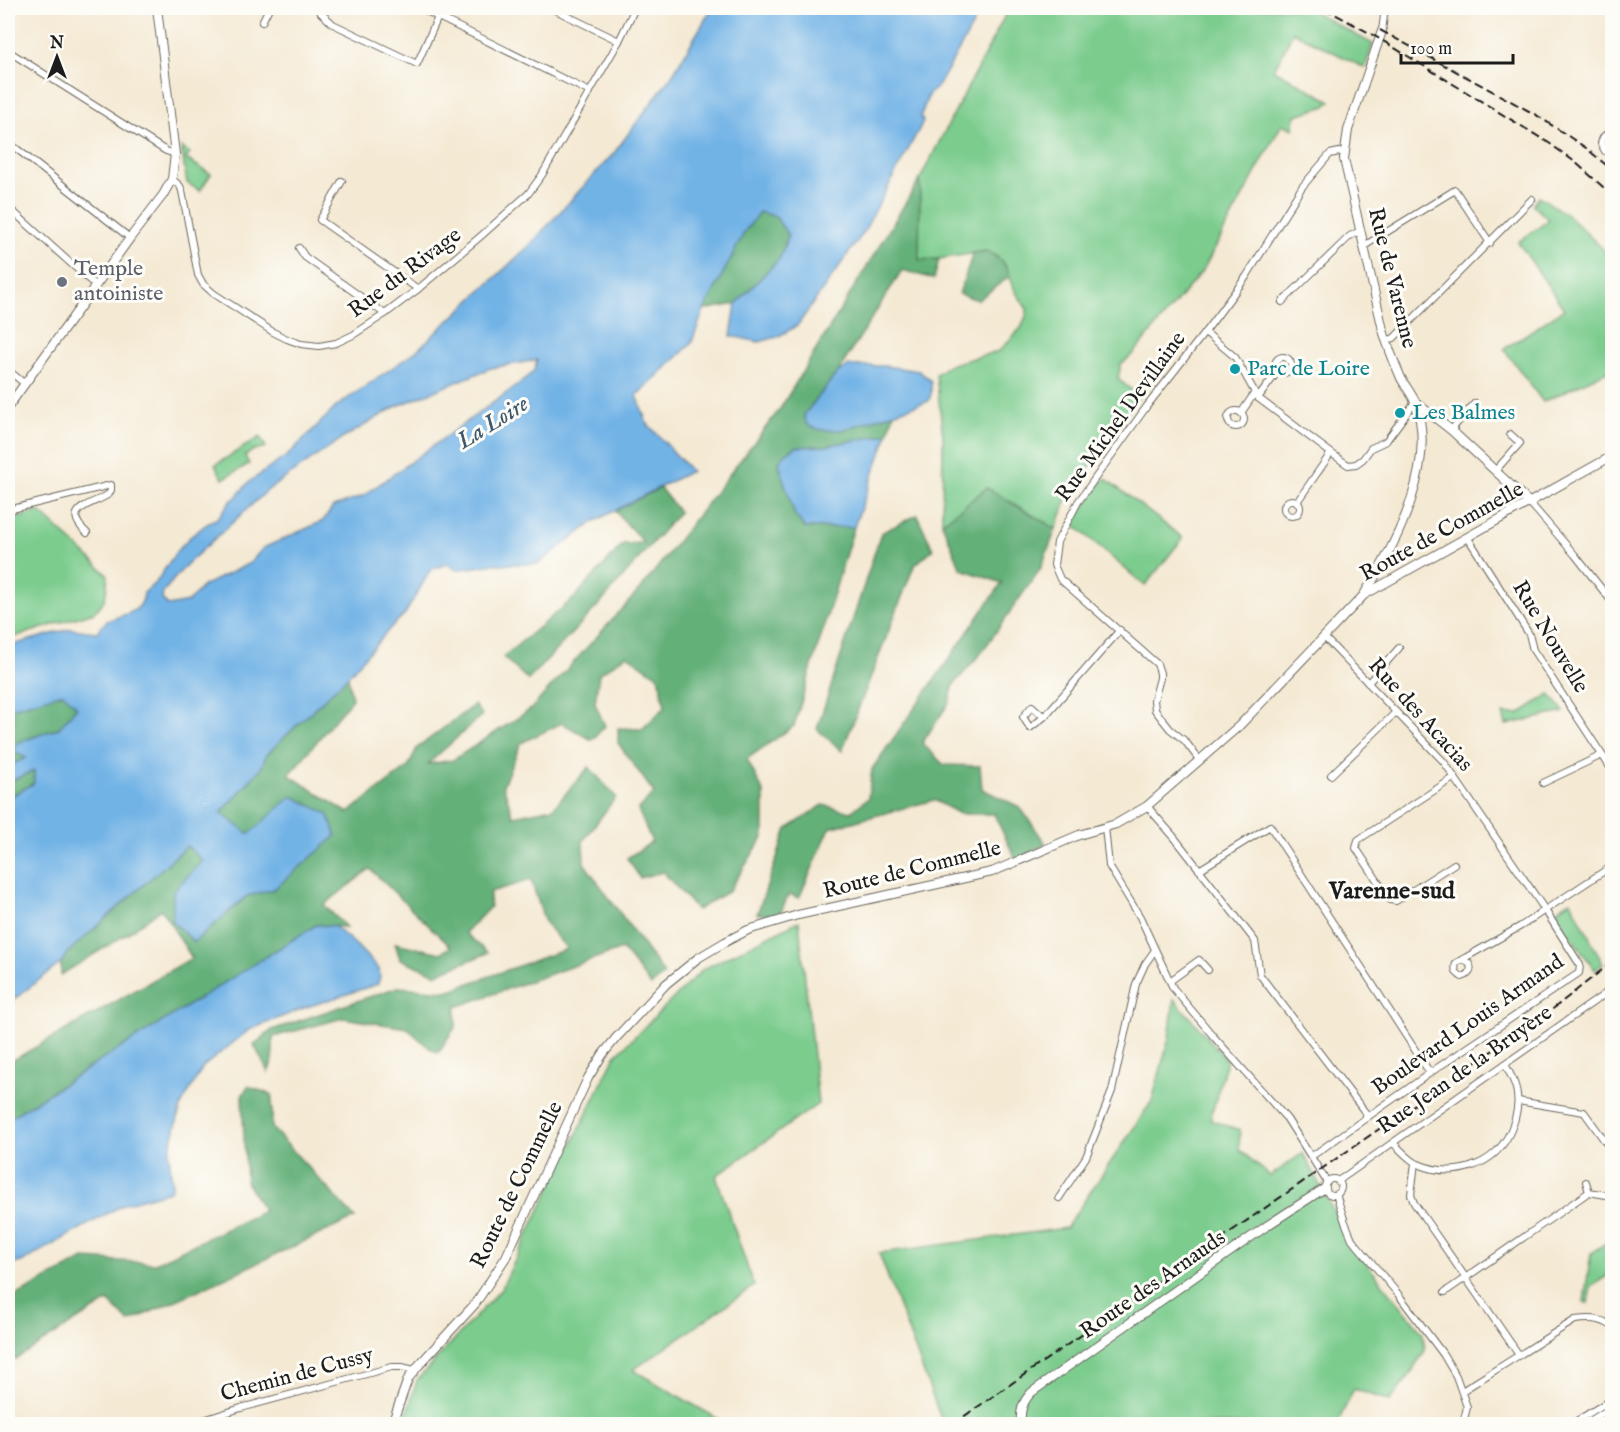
<svg xmlns="http://www.w3.org/2000/svg" width="1620" height="1432" font-family="'IM FELL English',serif">
	<style>
		.green { fill: #7bcc8e; stroke: #4c7455; stroke-width: 1.5 }
		.forest { fill: #64b079; stroke: #40664a; stroke-width: 1.5 }
		.water { fill: #72b3e6; stroke: #476881; stroke-width: 1.5; fill-rule: evenodd }
		.lines { fill: none; stroke-linecap: round; stroke-linejoin: round }
		.minor-casing { stroke: #68645c; stroke-width: 8 }
		.tertiary-casing { stroke: #68645c; stroke-width: 10 }
		.secondary-casing { stroke: #68645c; stroke-width: 10 }
		.minor { stroke: #fff; stroke-width: 6 }
		.tertiary { stroke: #fff; stroke-width: 8 }
		.secondary { stroke: #fff; stroke-width: 8 }
		.rail { stroke: #1c1c1c; stroke-width: 2; stroke-dasharray: 9 4.5; stroke-linecap: butt }
		.worship-dot { fill: #6b7280; stroke: #fdfcf7; stroke-width: 2 }
		.culture-dot { fill: #0f9aa8; stroke: #fdfcf7; stroke-width: 2 }
		.labels { text-anchor: middle; dominant-baseline: central; stroke-width: 6; stroke-linejoin: round; paint-order: stroke }
		.worship-label { font-size: 22px; fill: #5b616d; stroke: #fdfcf7; text-anchor: start }
		.street-label { font-size: 22px; fill: #1c1c1c; stroke: #fdfcf7 }
		.culture-label { font-size: 22px; fill: #0d838f; stroke: #fdfcf7; text-anchor: start }
		.water-label { font-size: 24px; font-style: italic; fill: #3e586d; stroke: #fdfcf7 }
		.neighbourhood-label { font-size: 24px; font-weight: bold; fill: #1c1c1c; stroke: #fdfcf7 }
	</style>
	<rect width="100%" height="100%" fill="#fdfcf7"/>
	<filter id="ink" filterUnits="userSpaceOnUse"><feTurbulence type="fractalNoise" baseFrequency=".0167" numOctaves="2"/><feDisplacementMap in="SourceGraphic" scale="12" xChannelSelector="R" yChannelSelector="G"/><feConvolveMatrix kernelMatrix="1 2 1 2 8 2 1 2 1" color-interpolation-filters="sRGB"/></filter>
	<filter id="wash" filterUnits="userSpaceOnUse"><feTurbulence type="fractalNoise" baseFrequency=".008" numOctaves="4" result="noise"/><feDisplacementMap in="SourceGraphic" scale="24" xChannelSelector="R" yChannelSelector="G"/><feGaussianBlur stdDeviation="1.35" result="paint"/><feColorMatrix in="noise" values="0 0 0 0 0 0 0 0 0 0 0 0 0 0 0 0 0 1.4 0 .05"/><feComposite in="paint" operator="in"/></filter>
	<g filter="url(#wash)">
		<rect width="100%" height="100%" fill="#f4e9d3"/>
		<g class="green">
			<path d="M1009 8H1307L1373 44 1365 68 1293 32 1274 70 1331 101 1326 106 1296 115 1293 129 1282 124 1203 270 1134 353 1124 362 1121 363 1118 379 1139 396 1067 499 1056 529 987 488 942 523 943 437 936 374 949 365 999 351 1021 328 1027 314V309L1015 291 1006 266 987 251 939 259 919 260 920 179Z"/>
			<path d="M181 147 190 153 186 159 211 174 200 191 187 183Z"/>
			<path d="M1539 196 1570 217 1612 258V378L1607 371 1543 402 1504 349 1564 309 1518 242 1549 220 1533 205Z"/>
			<path d="M260 437 266 447 254 450 245 456 249 464 223 479 215 465Z"/>
			<path d="M1105 478 1183 538 1145 586 1072 523Z"/>
			<path d="M39 511 108 575C106 593 108 600 94 612L8 639V521Z"/>
			<path d="M1550 694 1564 712 1506 725 1503 714H1519Z"/>
			<path d="M1571 901 1603 964 1595 970 1556 916 1557 909Z"/>
			<path d="M799 921 818 1104 716 1176 754 1286 633 1370 727 1424H404L417 1380 501 1289 615 1056 703 969Z"/>
			<path d="M1174 999 1227 1060 1210 1120 1240 1130 1239 1149 1270 1176 1303 1153 1352 1246 1423 1333 1425 1351 1407 1379 1390 1401 1354 1389 1337 1424H943L879 1253 1066 1228 1152 1101 1169 1038Z"/>
			<path d="M1612 1239V1273L1591 1286 1588 1303 1584 1302 1591 1253Z"/>
		</g>
		<g class="forest">
			<path d="M920 179 919 260 939 259 934 279 902 270 838 372 804 415 842 430 894 413 888 434 826 446 796 447 779 462 783 478 795 515 805 528 854 527 794 726 747 759 764 793V836L729 891 697 910 663 872 640 878 627 858 652 842 638 810 654 793 618 743V728L642 729 665 707 659 677 627 655 599 674 595 703 605 726 592 740 562 723 521 743 503 785 513 816 553 808 589 767 616 797 583 841 584 863 664 974 651 986 622 949 456 1007V1026L438 1053 428 1047 407 1028 343 1018 273 1037V1061L268 1072 254 1045 272 1030 398 987 447 991 567 949 545 923 531 880 490 892V907L465 933 488 953 436 974 400 959 395 943 441 953 451 947 370 869 324 905 346 927 316 925 8 1119V1063L192 958 161 909 130 932 61 975V963L67 953 187 846 203 861 173 891 194 942 247 896 274 889 249 834 221 813 261 768 266 755 348 676 352 699 289 775 348 813 408 767 417 748 474 705 482 715 428 764 453 760 530 710 643 586 780 409Z"/>
			<path d="M759 212 775 216 788 235 780 258 736 304 704 310 744 233Z"/>
			<path d="M987 251C999 257 1005 263 1010 276L978 300 959 294 973 253Z"/>
			<path d="M660 488 679 512 605 598 528 680 503 657 574 598 623 544 644 543 615 511Z"/>
			<path d="M987 488 1056 529 1041 568 979 656 954 684 949 703 922 743 944 765 980 766 982 789 1020 807 1046 844 1016 860 994 814H960L934 800 830 828 799 898 789 894 779 916 757 914 787 829 823 805 851 812 868 798 872 769 1002 583 961 569 942 523Z"/>
			<path d="M917 515 933 549 914 566 842 751 817 729 881 533Z"/>
			<path d="M64 693 77 707 59 728 17 743 27 758 8 766V709Z"/>
			<path d="M34 771V783L8 798V782Z"/>
			<path d="M248 1086 272 1095V1128L355 1218 129 1322 108 1301 8 1364V1300L84 1259 155 1263 264 1211 246 1182 242 1096Z"/>
		</g>
		<g class="water">
			<path d="M712 8H977L973 25 939 85 929 94 921 115 923 122 863 233 797 326 777 337 759 342 731 336 736 304 780 258 788 235 775 216 759 212 744 233 704 310 691 344 637 395 646 422 691 471 595 521 538 564H495L456 570 448 564 431 569 405 614 393 625 348 676 266 755 261 768 221 813 249 834 292 796 328 814 336 836 274 889 247 896 194 942 173 922V891L203 861 187 846 67 953 61 963 8 1004V798L34 783V771L8 782V766L26 758 14 752 17 743 59 728 77 707 63 693 8 709V646L70 629 97 632C100 628 103 624 107 621 122 614 143 614 144 593L157 581 176 552 190 537 211 521 218 518 230 502 237 496 249 482 288 455 337 406 415 352 528 247 614 153 673 74ZM537 360 534 371 519 384 363 496 333 507 323 521 263 548 250 563 203 586 188 602 168 606 162 599 163 592 186 565 268 490 340 440 395 407 491 368Z"/>
			<path d="M848 366H885L919 371 931 381V394L929 401 842 430H822L811 427 806 423 804 415 838 372Z"/>
			<path d="M888 434 854 527 805 528 795 515 783 478 779 462 785 454 796 447 826 446Z"/>
			<path d="M316 925 334 926 356 945 379 969 380 976 378 984 304 1008 249 1030 203 1067 181 1106 169 1153 172 1184 170 1191 124 1204 24 1261 8 1266V1119Z"/>
		</g>
	</g>
	<g filter="url(#ink)">
		<g class="lines">
			<g class="minor-casing">
				<g id="minor">
					<path d="M318 8 321 13 333 24 417 64 438 17"/>
					<path d="M420 8 590 92"/>
					<path d="M551 8 619 41"/>
					<path d="M262 22 269 8"/>
					<path d="M1382 31 1385 8"/>
					<path d="M8 51 166 151 175 154"/>
					<path d="M1612 133C1605 133 1602 138 1601 144L1605 151 1612 153"/>
					<path d="M8 142 130 238"/>
					<path d="M172 179 180 186 182 191 198 275 203 284 213 293 273 332 287 339 301 344 319 346 336 343 353 335 385 314 418 289 481 236 528 194 542 175 619 41 635 8"/>
					<path d="M342 181 320 220 418 289"/>
					<path d="M8 207 96 286"/>
					<path d="M1364 246 1455 190 1490 243"/>
					<path d="M299 248 305 257 385 314"/>
					<path d="M1282 302 1350 236 1360 231"/>
					<path d="M1205 332 1235 357 1258 398 1331 453 1348 465 1356 464 1363 459 1371 448 1386 441 1415 402"/>
					<path d="M1386 341 1394 338 1532 199"/>
					<circle cx="1283" cy="365" r="8"/>
					<path d="M8 370 25 384"/>
					<path d="M1258 398 1278 371"/>
					<circle cx="1236" cy="419" r="8"/>
					<path d="M1241 413 1254 394"/>
					<path d="M1451 430 1475 403"/>
					<path d="M1495 471 1520 443 1510 434"/>
					<circle cx="1292" cy="508" r="8"/>
					<path d="M1297 502 1331 453"/>
					<path d="M1530 503 1575 555 1612 602"/>
					<path d="M8 510 111 485V490L109 494C93 505 59 508 87 533"/>
					<path d="M1468 538 1529 634 1533 650 1612 770"/>
					<path d="M1324 637 1444 762 1545 910 1521 926 1456 963C1454 971 1456 973 1462 977 1473 975 1474 962 1462 960"/>
					<path d="M1368 683 1399 648"/>
					<path d="M1044 717 1030 728 1023 717 1032 706 1044 717 1120 630"/>
					<path d="M1200 761 1185 741 1170 729 1155 710 1154 700 1160 678V673L1157 664 1060 579 1054 565 1057 542 1078 502 1147 406 1205 332 1246 277 1302 187 1330 154 1344 151"/>
					<path d="M1331 775 1396 712"/>
					<path d="M1543 783 1602 755"/>
					<path d="M1147 806 1174 837 1255 941 1260 975 1368 1116"/>
					<path d="M1105 827 1109 866 1140 917 1173 988 1214 1037 1287 1119 1327 1182"/>
					<path d="M1454 864 1396 901 1390 900 1356 848 1358 840 1455 777"/>
					<path d="M1199 870 1270 826 1430 1073"/>
					<path d="M1170 981 1199 960 1208 970"/>
					<path d="M1518 1101 1584 1112 1612 1151"/>
					<path d="M1393 1143C1401 1150 1409 1160 1418 1164 1453 1179 1495 1167 1511 1130 1516 1118 1519 1106 1517 1094 1516 1083 1510 1074 1505 1064"/>
					<path d="M1312 1156 1440 1066 1579 973 1580 965 1545 910 1612 866"/>
					<path d="M1415 1163 1411 1195 1414 1203 1519 1355"/>
					<circle cx="1333" cy="1187" r="8"/>
					<path d="M1338 1181 1612 989"/>
					<path d="M1586 1182 1589 1192"/>
					<path d="M1336 1194 1345 1222 1352 1239 1398 1294 1443 1354 1456 1376 1467 1407 1463 1424"/>
					<path d="M1059 1198 1086 1157 1112 1091 1136 984 1145 964 1155 950"/>
					<path d="M1445 1292 1589 1192 1612 1196"/>
					<path d="M1462 1391 1575 1320C1589 1318 1600 1318 1612 1326"/>
					<path d="M191 1424 241 1408 392 1367H402L414 1370"/>
					<path d="M1572 1424 1612 1399"/>
					<path d="M1585 1424 1612 1407"/>
				</g>
			</g>
			<g class="tertiary-casing">
				<g id="tertiary">
					<path d="M1415 402 1451 430 1530 503"/>
					<path d="M1365 593C1397 543 1438 462 1415 402 1412 394 1405 386 1401 378 1394 362 1388 347 1383 330L1344 159 1348 130 1382 31"/>
					<path d="M392 1424 408 1379 419 1365 475 1304 506 1257 588 1078 603 1054 616 1038 666 984 698 958 725 942 748 930 798 915 992 872 1079 835 1116 824 1147 806 1240 725 1364 595 1612 456"/>
					<path d="M1021 1424C1020 1411 1022 1402 1032 1392L1268 1225 1325 1188"/>
				</g>
			</g>
			<g class="secondary-casing">
				<path id="secondary" d="M8 407 130 238 163 195 172 179 175 154 157 8"/>
			</g>
			<use href="#minor" class="minor"/>
			<use href="#tertiary" class="tertiary"/>
			<use href="#secondary" class="secondary"/>
			<g class="rail">
				<path d="M1324 8 1380 39 1549 143 1575 162 1612 195"/>
				<path d="M1380 30 1538 116 1586 148 1612 170"/>
				<path d="M953 1424 1554 1008 1612 962"/>
			</g>
		</g>
	</g>
	<circle class="worship-dot" cx="62" cy="282" r="6"/>
	<g class="culture-dot">
		<circle cx="1235" cy="369" r="6"/>
		<circle cx="1400" cy="413" r="6"/>
	</g>
	<g class="labels">
		<g class="worship-label">
			<text x="74" y="269">Temple<tspan x="74" dy="25">antoiniste</tspan></text>
		</g>
		<g class="street-label">
			<text transform="translate(405 273) rotate(-37)">Rue du Rivage</text>
			<text transform="translate(1392 278) rotate(76)">Rue de Varenne</text>
			<text transform="translate(1121 417) rotate(-54)">Rue Michel Devillaine</text>
			<text transform="translate(1442 532) rotate(-29)">Route de Commelle</text>
			<text transform="translate(1550 637) rotate(59)">Rue Nouvelle</text>
			<text transform="translate(1420 715) rotate(48)">Rue des Acacias</text>
			<text transform="translate(912 870) rotate(-14)">Route de Commelle</text>
			<text transform="translate(1468 1025) rotate(-35)">Boulevard Louis Armand</text>
			<text transform="translate(1465 1070) rotate(-35)">Rue Jean de la Bruyère</text>
			<text transform="translate(517 1185) rotate(-64)">Route de Commelle</text>
			<text transform="translate(1153 1285) rotate(-35)">Route des Arnauds</text>
			<text transform="translate(297 1375) rotate(-15)">Chemin de Cussy</text>
		</g>
		<g class="culture-label">
			<text x="1247" y="369">Parc de Loire</text>
			<text x="1412" y="413">Les Balmes</text>
		</g>
		<g class="water-label">
			<text transform="translate(493 423) rotate(-32)">La Loire</text>
		</g>
		<g class="neighbourhood-label">
			<text x="1392" y="891">Varenne-sud</text>
		</g>
	</g>
	<rect width="1620" height="1432" fill="none" stroke="#fdfcf7" stroke-width="30"/>
	<g transform="translate(57 57)" stroke="#fdfcf7" stroke-width="4.5" paint-order="stroke">
	<path d="M0-4.5L10 22L0 15L-10 22Z" fill="#1c1c1c"/>
	<text y="-9" font-size="16" font-weight="bold" text-anchor="middle" fill="#1c1c1c">N</text>
	</g>
	<path d="M1401 54v9h112v-9" fill="none" stroke="#1c1c1c" stroke-width="3"/>
	<text x="1410" y="54" font-size="18" fill="#1c1c1c" stroke="#fdfcf7" stroke-width="4.5" paint-order="stroke">100 m</text>
</svg>
